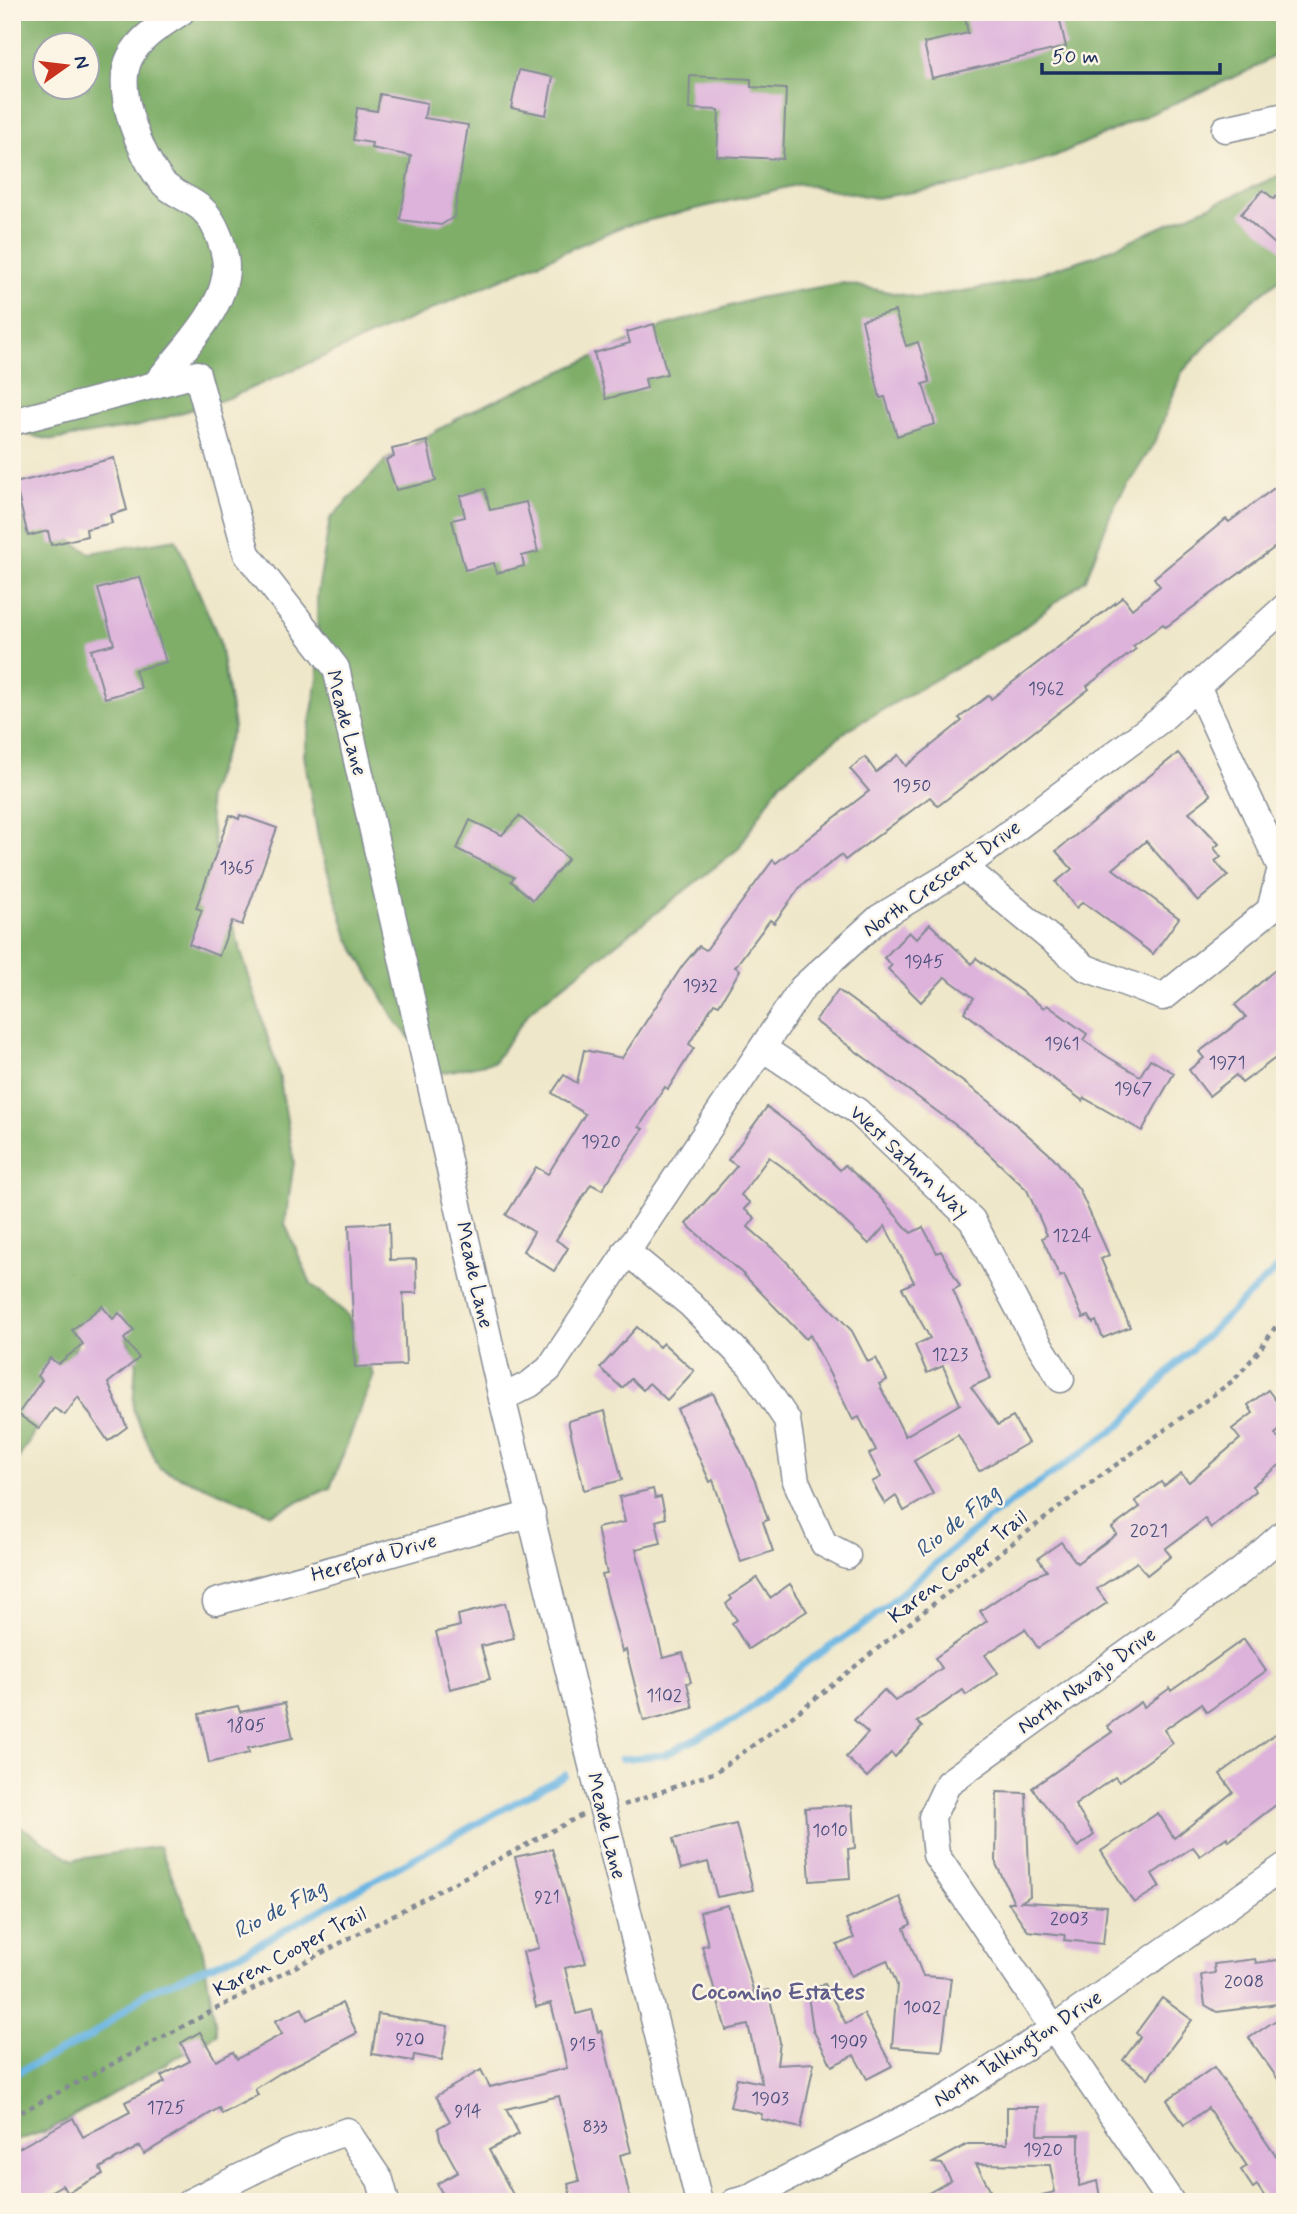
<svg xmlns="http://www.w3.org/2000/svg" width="1297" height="2214" font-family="Mynerve,sans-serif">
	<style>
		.forest { fill: #7eae68; stroke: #4c6e63; stroke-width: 2; fill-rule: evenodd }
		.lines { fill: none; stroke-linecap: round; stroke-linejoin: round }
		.stream { stroke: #6ab5e3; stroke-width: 7 }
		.building { fill: #ddb2db; fill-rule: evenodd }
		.street-casing { stroke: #858b94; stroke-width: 29 }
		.path { stroke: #858b94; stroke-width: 4.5; stroke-dasharray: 5 5; stroke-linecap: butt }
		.street { stroke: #fff; stroke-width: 26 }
		.labels { text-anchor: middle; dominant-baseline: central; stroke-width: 5; stroke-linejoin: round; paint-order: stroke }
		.number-label { font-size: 18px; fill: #4c507d }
		.street-label { font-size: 21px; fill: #1b2f5e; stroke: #fcf5e5 }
		.water-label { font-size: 23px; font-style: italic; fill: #335786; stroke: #fcf5e5 }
		.neighbourhood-label { font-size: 23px; font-weight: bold; fill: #5f5d8a; stroke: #fcf5e5 }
	</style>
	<rect width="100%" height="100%" fill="#fcf5e5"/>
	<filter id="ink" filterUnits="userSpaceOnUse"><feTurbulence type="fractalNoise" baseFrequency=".0143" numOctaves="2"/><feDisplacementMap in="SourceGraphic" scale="14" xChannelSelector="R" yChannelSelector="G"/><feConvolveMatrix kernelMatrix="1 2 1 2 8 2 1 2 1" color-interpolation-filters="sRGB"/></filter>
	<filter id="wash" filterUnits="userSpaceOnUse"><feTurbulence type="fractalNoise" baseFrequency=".00686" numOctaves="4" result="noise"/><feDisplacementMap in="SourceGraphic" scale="28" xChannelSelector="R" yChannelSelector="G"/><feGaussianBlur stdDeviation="1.57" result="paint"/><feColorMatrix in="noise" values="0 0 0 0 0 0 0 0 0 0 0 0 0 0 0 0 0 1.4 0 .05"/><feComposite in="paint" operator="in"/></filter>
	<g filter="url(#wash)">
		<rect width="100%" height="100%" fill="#efe7c9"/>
		<g class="forest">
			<path d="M12 12H1285V50L1250 70 1055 156 963 184 876 198 800 184 621 227 231 397 139 426 53 440 12 432ZM46 46H88V88H46Z"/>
			<path d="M1285 173V275L1238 312 1182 372 1155 442 1113 508 1086 579 1017 633 849 729 780 783 738 849 530 1011 494 1062 441 1073 396 1022 348 937 319 843 304 755 318 678 317 596 330 519 386 460 469 412 664 326 757 298 843 283 919 298 1006 284 1097 255Z"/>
			<path d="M25 511 90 553 176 539 219 639 234 727 207 798 221 886 279 1074 294 1162 285 1224 311 1284 348 1315 374 1375 330 1488 271 1514 159 1468 133 1409 136 1360 119 1321 79 1338 57 1395 12 1469V515Z"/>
			<path d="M12 1821 73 1860 159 1846 202 1946 217 2034 49 2130 12 2142Z"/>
		</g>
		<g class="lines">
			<g class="stream">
				<path d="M621 1759 664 1755 738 1718 807 1662 865 1624 988 1519 1121 1425 1175 1365 1285 1261"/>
				<path d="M12 2075 90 2037 147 1992 246 1951 565 1775"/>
			</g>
		</g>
		<g id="blocks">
			<g class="building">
				<path d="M964 12H1058L1066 47 932 78 924 43 968 33Z"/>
				<path d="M519 70 553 77 546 115 511 108Z"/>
				<path d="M690 76 751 79V87L786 89 783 159 717 156 719 110 689 109Z"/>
				<path d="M380 94 427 103 424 118 468 125 454 217 441 225 400 220 411 156 371 148 372 143 353 140 357 108 377 111Z"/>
				<path d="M1285 187V253L1241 214 1263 190 1274 199Z"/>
				<path d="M895 311 906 346 918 342 930 382 923 384 935 424 897 436 885 397 880 398 862 320Z"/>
				<path d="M654 324 667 374 645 379 647 388 606 399 594 353 630 343 627 332Z"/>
				<path d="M427 441 436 481 396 490 386 460 394 457 392 449Z"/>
				<path d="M114 458 127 510 110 515 112 523 86 529 87 536 51 545 48 531 28 536 15 483Z"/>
				<path d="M1285 480V540L1166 627 1163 624 1133 646 1136 649 1087 686 1089 689 938 806 930 797 845 860 841 855 801 886 774 923 770 920 735 967 740 970 719 1005 714 1003 689 1044 694 1048 668 1089 665 1087 639 1127 643 1129 602 1190 591 1184 556 1240 568 1248 554 1271 523 1251 534 1232 506 1215 536 1167 548 1174 585 1114 552 1093 564 1075 577 1083 584 1050 622 1058 683 965 699 946 706 950 773 860 776 863 869 791 850 769 865 757 876 772 898 755 906 766 962 721 959 718 989 695 991 699 1123 597 1132 609 1160 586 1154 578 1226 519 1229 522Z"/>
				<path d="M485 489 490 510 526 502 538 552 522 556 524 566 497 573 494 563 465 570 452 520 465 517 460 496Z"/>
				<path d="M140 577 166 662 135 670 141 688 105 698 91 650 114 644 98 589Z"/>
				<path d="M1178 753 1211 795 1189 812 1219 844 1214 848 1221 857 1215 861 1228 876 1198 901 1146 841 1113 869 1179 918 1153 954 1083 902 1076 908 1056 882 1072 869 1056 851Z"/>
				<path d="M230 815 239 819 240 815 277 828 242 925 232 921 219 956 189 944 202 910 196 908Z"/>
				<path d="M519 816 568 859 533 900 511 881 514 877 457 849 470 820 502 835Z"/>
				<path d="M930 924 972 964 976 958 1044 1008 1047 1005 1087 1034 1083 1040 1108 1057 1140 1076 1150 1059 1174 1073 1142 1131 1084 1098 1083 1101 964 1012 974 998 945 977 921 1002 888 969 892 965 884 958 909 932 916 939Z"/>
				<path d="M1285 961V1051L1242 1083 1236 1075 1209 1096 1189 1070 1204 1058 1199 1052 1246 1017 1235 1005Z"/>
				<path d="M838 990 989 1101 1054 1158 1079 1189 1109 1255 1101 1259 1130 1327 1103 1338 1096 1321 1093 1323 1089 1316 1083 1318 1064 1275 1060 1277 1042 1238 1047 1235 1027 1190 969 1135 815 1021Z"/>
				<path d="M767 1107 804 1135 840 1170 845 1165 877 1194 911 1233 923 1227 937 1253 941 1251 960 1286 953 1290 991 1378 971 1387 998 1425 1013 1417 1028 1443 979 1471 958 1435 914 1461 933 1494 904 1511 896 1496 885 1504 872 1482 881 1477 869 1454 876 1450 859 1417 853 1420 810 1335 806 1339 744 1275 686 1224 737 1166 728 1160ZM769 1157 803 1182 869 1244 885 1226 914 1282 902 1288 930 1338 915 1345 927 1373 943 1366 960 1404 905 1436 879 1384 887 1380 876 1358 868 1362 852 1331 780 1255 748 1227 755 1218 744 1209 750 1203 741 1195Z"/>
				<path d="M389 1223 390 1260 416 1259 417 1293H403L406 1365 355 1367 349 1225Z"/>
				<path d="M102 1306 113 1319 119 1313 134 1330 124 1339 139 1358 108 1383 127 1427 108 1441 78 1397 65 1415 54 1408 39 1429 18 1414 42 1380 37 1376 50 1358 58 1364 83 1344 72 1330Z"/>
				<path d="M637 1327 659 1347 663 1343 694 1371 667 1400 649 1383 643 1390 631 1379 622 1388 600 1368Z"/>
				<path d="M1268 1390 1285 1413V1426L1275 1434 1285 1447V1461L1252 1486 1256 1491 1211 1528 1205 1519 1165 1549 1171 1556 1147 1575 1137 1562 1097 1589 1107 1603 1038 1648 1025 1629 985 1655 998 1673 966 1695 963 1690 917 1722 922 1727 895 1757 891 1753 867 1777 846 1757 868 1733 854 1720 884 1690 895 1701 942 1668 935 1658 987 1621 980 1611 1027 1579 1047 1571 1038 1558 1061 1542 1077 1563 1117 1534 1112 1528 1140 1507 1135 1501 1161 1482 1164 1486 1181 1473 1189 1482 1240 1439 1232 1429 1253 1413 1248 1405Z"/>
				<path d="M713 1393 755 1481 768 1520 763 1522 773 1551 741 1562 713 1480 710 1482 677 1409Z"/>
				<path d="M605 1411 622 1480 584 1490 568 1421Z"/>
				<path d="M653 1489 655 1498 661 1497 666 1518 656 1521 661 1543 636 1549 663 1658 683 1653 691 1682 687 1683 693 1708 644 1721 626 1650 622 1652 602 1575 607 1574 597 1528 625 1522 619 1497Z"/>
				<path d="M757 1578 770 1598 790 1584 807 1611 748 1649 732 1623 737 1620 726 1604 732 1599 730 1596Z"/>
				<path d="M505 1603 514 1638 481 1646 490 1679 450 1689 436 1632 460 1626 458 1615Z"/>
				<path d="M1244 1639 1266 1671 1207 1712 1201 1704 1164 1730 1173 1743 1119 1782 1115 1777 1075 1805 1094 1835 1078 1847 1032 1788 1112 1732 1107 1726 1141 1702 1144 1707 1170 1688 1171 1691Z"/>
				<path d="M285 1703 293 1738 248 1748 249 1753 209 1763 199 1714 238 1706 240 1712Z"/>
				<path d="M1285 1727V1798L1229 1841 1227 1837 1200 1856 1193 1847 1152 1874 1160 1887 1134 1903 1101 1851 1158 1813 1174 1838 1233 1792 1220 1774Z"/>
				<path d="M997 1792 1026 1793 1030 1896 1021 1902 1107 1906 1103 1944 1064 1940 1065 1935 1028 1931 1008 1902H1014L996 1864Z"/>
				<path d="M852 1805 855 1848 848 1849 850 1878 810 1881 805 1808Z"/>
				<path d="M736 1824 753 1890 717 1897 708 1862 681 1869 673 1839Z"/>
				<path d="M552 1849 586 1963 565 1968 576 2014 592 2010 598 2032 601 2031 631 2152 620 2155 631 2202H572L568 2184 579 2181 559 2096 506 2109 519 2134 489 2150 517 2202H447L437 2184 458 2172 440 2139 438 2128 450 2121 436 2096 481 2070 490 2087 567 2068 551 2003 536 2007 523 1952 539 1948 515 1857Z"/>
				<path d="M900 1897 911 1924 904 1928 923 1976 951 1978 942 2051 892 2047 897 1985 887 1960 851 1976 837 1945 854 1938 846 1920Z"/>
				<path d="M728 1905 754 1993 768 1990 780 2042 777 2065 814 2063 801 2128 761 2119 762 2114 730 2107 737 2078 762 2083 748 2025 726 2030 702 1946 708 1945 700 1912Z"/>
				<path d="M1255 1959 1256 1963 1285 1959V2003L1217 2012 1205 2005 1201 1975 1215 1973 1214 1964Z"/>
				<path d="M825 1984 846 2024 864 2014 892 2066 867 2079 854 2055 832 2066 813 2030 807 1989Z"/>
				<path d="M1162 1998 1192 2020 1148 2078 1123 2060 1140 2037 1136 2033Z"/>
				<path d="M342 2003 357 2033 280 2073 255 2089 258 2095 222 2114 219 2108 144 2154 140 2146 100 2168 103 2174 67 2193 62 2185 32 2202H12V2152L73 2118 83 2137 130 2112 125 2102 165 2082 161 2076 190 2061 181 2043 200 2032 216 2061 233 2052 237 2059 282 2034 275 2021 302 2008 307 2020Z"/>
				<path d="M378 2014 448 2026 442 2060 414 2055 413 2061 372 2054Z"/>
				<path d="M1285 2014V2089L1249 2038Z"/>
				<path d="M1214 2067 1285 2169V2195L1274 2202H1268L1257 2185 1253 2188 1241 2170 1247 2166 1208 2108 1184 2125 1167 2100Z"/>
				<path d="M1007 2107H1039L1038 2135H1079V2186L1097 2181 1101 2202H1043L1042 2195 1055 2192 1050 2165 976 2164 990 2189 967 2202H913L951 2180 942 2164 933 2163 968 2144H1007Z"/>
			</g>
		</g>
	</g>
	<g filter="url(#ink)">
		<use href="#blocks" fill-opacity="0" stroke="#858b94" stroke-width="2"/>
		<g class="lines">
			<g class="street-casing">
				<g id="street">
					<path d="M1225 129 1285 116"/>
					<path d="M155 385C180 352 225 311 226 268 226 250 215 220 202 209 190 198 172 194 162 182 141 156 113 90 130 57 141 36 162 25 181 12"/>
					<path d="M12 422 197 374 247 554 336 668 502 1398 699 2202"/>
					<path d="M964 867 1086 968 1163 997 1270 910 1281 868 1197 686"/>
					<path d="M764 1049 857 1111 972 1220 1030 1330 1061 1379"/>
					<path d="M626 1251 690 1304 750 1365 787 1420 796 1481 824 1544 847 1556"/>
					<path d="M502 1398 530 1384 549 1369 802 988 879 918 964 867 1159 721 1285 607"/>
					<path d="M216 1602 532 1514"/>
					<path d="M190 2202 289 2153 347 2131 380 2180 386 2202"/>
					<path d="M734 2202 746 2199 952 2095 1053 2029 1285 1866"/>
					<path d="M1171 2202 936 1855 932 1817 948 1783 1241 1571 1285 1532"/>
				</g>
			</g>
			<g class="path">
				<path d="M624 1805 716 1772 788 1720 937 1601 1099 1477 1234 1380 1259 1351 1285 1313"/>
				<path d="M12 2117 582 1815"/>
			</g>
			<use href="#street" class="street"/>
		</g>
	</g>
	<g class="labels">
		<g class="number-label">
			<text x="1046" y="689">1962</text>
			<text x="912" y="786">1950</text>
			<text x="237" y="868">1365</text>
			<text x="924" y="962">1945</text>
			<text x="700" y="986">1932</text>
			<text x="1062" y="1044">1961</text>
			<text x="1227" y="1063">1971</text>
			<text x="1133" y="1089">1967</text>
			<text x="601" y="1142">1920</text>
			<text x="1072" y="1236">1224</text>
			<text x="950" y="1355">1223</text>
			<text x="1149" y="1531">2021</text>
			<text x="664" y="1696">1102</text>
			<text x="246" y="1726">1805</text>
			<text x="830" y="1831">1010</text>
			<text x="547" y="1898">921</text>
			<text x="1069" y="1919">2003</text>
			<text x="1244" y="1982">2008</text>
			<text x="922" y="2008">1002</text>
			<text x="410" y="2040">920</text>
			<text x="849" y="2042">1909</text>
			<text x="583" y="2045">915</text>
			<text x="770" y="2099">1903</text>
			<text x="166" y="2108">1725</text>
			<text x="468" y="2112">914</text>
			<text x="595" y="2127">833</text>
			<text x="1043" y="2150">1920</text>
		</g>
		<g class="street-label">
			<text transform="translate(346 723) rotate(75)">Meade Lane</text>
			<text transform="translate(942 879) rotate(-35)">North Crescent Drive</text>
			<text transform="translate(909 1162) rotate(43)">West Saturn Way</text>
			<text transform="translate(474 1275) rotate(77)">Meade Lane</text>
			<text transform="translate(374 1558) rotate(-16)">Hereford Drive</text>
			<text transform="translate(958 1567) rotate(-38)">Karen Cooper Trail</text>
			<text transform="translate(1087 1681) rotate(-36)">North Navajo Drive</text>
			<text transform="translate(606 1826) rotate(76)">Meade Lane</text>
			<text transform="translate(290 1952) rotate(-28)">Karen Cooper Trail</text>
			<text transform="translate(1018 2049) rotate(-33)">North Talkington Drive</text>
		</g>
		<g class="water-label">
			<text transform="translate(958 1522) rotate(-39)">Rio de Flag</text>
			<text transform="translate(280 1910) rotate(-28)">Rio de Flag</text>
		</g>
		<g class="neighbourhood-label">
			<text x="778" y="1993">Coconino Estates</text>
		</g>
	</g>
	<rect width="1297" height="2214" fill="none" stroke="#fcf5e5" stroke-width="42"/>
	<g transform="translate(66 66) rotate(76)"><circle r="33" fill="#fcf5e5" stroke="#a2a6af" stroke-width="2"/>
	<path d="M0-5L12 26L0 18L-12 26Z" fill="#c8321e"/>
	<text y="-10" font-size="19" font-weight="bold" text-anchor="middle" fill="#1b2f5e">N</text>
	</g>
	<path d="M1042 63v10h178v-10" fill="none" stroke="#1b2f5e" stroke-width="3.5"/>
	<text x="1052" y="63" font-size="21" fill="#1b2f5e" stroke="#fcf5e5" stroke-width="5" paint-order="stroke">50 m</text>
</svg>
